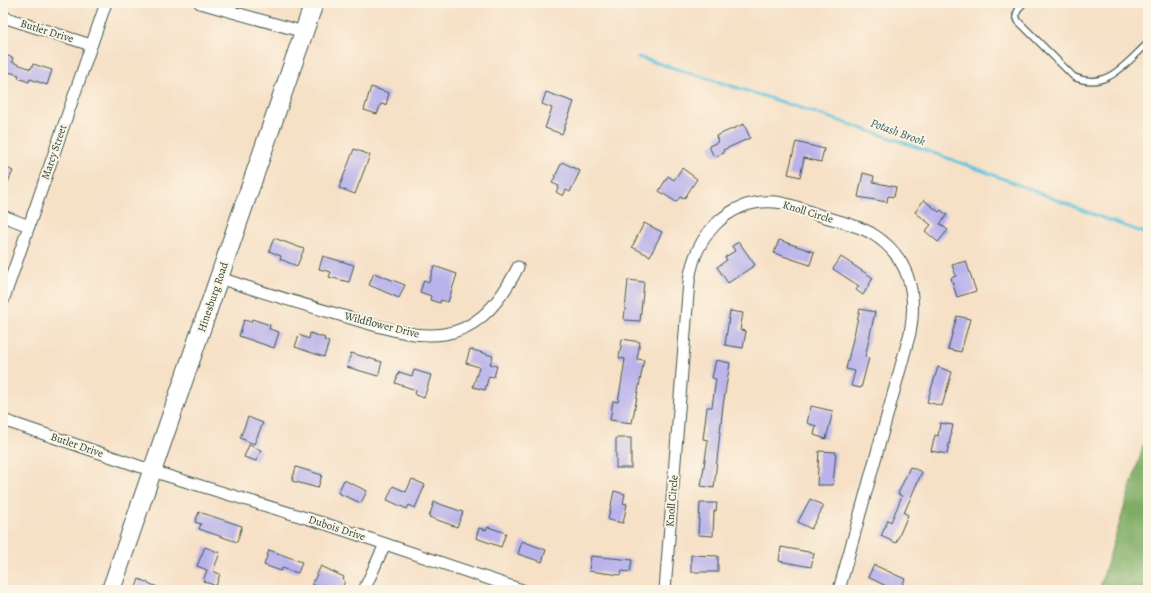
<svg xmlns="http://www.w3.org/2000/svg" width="1151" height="593" font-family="Alegreya,serif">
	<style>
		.forest { fill: #80ad66; stroke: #50754d }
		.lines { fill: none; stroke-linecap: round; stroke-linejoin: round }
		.stream { stroke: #60c4dd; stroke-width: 3 }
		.building { fill: #b9b2eb }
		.lane-casing { stroke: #3f554a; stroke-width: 8 }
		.street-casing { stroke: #3f554a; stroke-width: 13 }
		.primary-casing { stroke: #3f554a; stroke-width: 20 }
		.lane { stroke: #fff; stroke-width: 5.5 }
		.street { stroke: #fff; stroke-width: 11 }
		.primary { stroke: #fff; stroke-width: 18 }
		.labels { text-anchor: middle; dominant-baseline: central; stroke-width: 4; stroke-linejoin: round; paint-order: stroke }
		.street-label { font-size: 11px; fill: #1f3d34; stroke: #fcf5e5 }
		.water-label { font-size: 12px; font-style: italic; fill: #2f5f5e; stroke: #fcf5e5 }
	</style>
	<rect width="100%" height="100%" fill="#fcf5e5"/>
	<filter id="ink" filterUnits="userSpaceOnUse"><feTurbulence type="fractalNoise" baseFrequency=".025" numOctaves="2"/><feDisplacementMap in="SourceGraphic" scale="8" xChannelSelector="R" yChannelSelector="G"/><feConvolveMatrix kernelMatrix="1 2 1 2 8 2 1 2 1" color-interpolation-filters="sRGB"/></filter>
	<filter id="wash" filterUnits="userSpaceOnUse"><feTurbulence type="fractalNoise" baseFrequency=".012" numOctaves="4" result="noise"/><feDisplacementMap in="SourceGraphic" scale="16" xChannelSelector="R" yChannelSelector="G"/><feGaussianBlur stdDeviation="0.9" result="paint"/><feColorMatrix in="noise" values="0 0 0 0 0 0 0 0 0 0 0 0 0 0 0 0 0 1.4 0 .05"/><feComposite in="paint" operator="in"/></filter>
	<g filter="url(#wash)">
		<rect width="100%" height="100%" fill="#f6e0c6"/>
		<path class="forest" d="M1148 430V590H1099Z"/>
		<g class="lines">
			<path class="stream" d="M638 57C746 90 854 124 961 163 1024 185 1084 213 1148 234"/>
		</g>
		<g id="blocks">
			<g class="building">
				<path d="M3 54 13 58 12 62 31 69 33 64 52 70 47 85 30 79 29 82 18 78 19 75 8 72 5 83H3Z"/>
				<path d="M371 87 389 93 386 105 381 104 377 114 364 110Z"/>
				<path d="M546 92 574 102 562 134 545 128 552 108 542 104Z"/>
				<path d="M744 124 750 138 723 150 724 153 714 157 709 146 718 142 716 136Z"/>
				<path d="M796 142 824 149 821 162 804 158 800 177 788 174Z"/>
				<path d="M354 149 370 155 355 194 339 188Z"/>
				<path d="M562 162 580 171 570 192 566 190 563 196 556 192 559 186 552 183Z"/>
				<path d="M3 166 13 171 3 193Z"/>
				<path d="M682 168 697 179 684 199 680 197 676 202 659 191 668 176 674 180Z"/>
				<path d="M863 173 874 176 873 182 896 187 894 197 888 196 887 202 858 197Z"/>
				<path d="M924 200 939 212 941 210 947 215 940 224 948 230 938 242 925 231 931 225 915 212Z"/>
				<path d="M644 223 662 232 650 256 632 247Z"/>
				<path d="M274 238 304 249 297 266 280 259 281 256 269 251Z"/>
				<path d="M779 240 814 252 810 265 774 253Z"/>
				<path d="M739 242 755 265 728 283 717 267 727 260 725 257 735 251 732 246Z"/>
				<path d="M323 256 354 265 349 282 329 277 331 272 319 269Z"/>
				<path d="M841 257 873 278 863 295 856 290 859 286 833 269Z"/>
				<path d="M966 261 976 291 957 297 951 278 956 276 952 265Z"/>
				<path d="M434 266 457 274 448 302 441 300 440 303 430 300 431 296 420 292 424 280 429 282Z"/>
				<path d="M374 273 405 285 399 298 369 285Z"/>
				<path d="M628 280 644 282 640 321 624 320Z"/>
				<path d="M860 309 875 312 865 357 869 358 861 388 851 386 855 371 846 369Z"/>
				<path d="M730 311 743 313 740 330 746 331 743 348 725 345Z"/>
				<path d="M957 316 970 319 961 352 948 349Z"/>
				<path d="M252 319 270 325 269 329 279 332 274 348 239 336 244 320 251 322Z"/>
				<path d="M310 333 325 338 324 340 329 342 324 357 295 347 299 335 309 339Z"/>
				<path d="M622 339 640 342 637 359 644 360 632 423 610 420 613 401 618 402 623 373 625 359 619 358Z"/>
				<path d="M470 349 493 356 490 364 497 366 494 377 489 376 485 390 473 387 479 367 466 363Z"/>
				<path d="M351 353 382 362 378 376 347 367Z"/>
				<path d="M716 360 730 363 723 405 714 488 701 486 708 440 703 439 707 407H712L716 379 712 378Z"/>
				<path d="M938 367 952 372 942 406 927 402Z"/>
				<path d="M414 370 431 375 424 398 415 395 416 390 395 383 399 372 412 376Z"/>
				<path d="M811 406 833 411 826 439 814 435 816 426 807 423Z"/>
				<path d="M248 417 263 423 254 444 240 438Z"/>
				<path d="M940 423 953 425 947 454 931 451 935 435 938 436Z"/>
				<rect x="616" y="438" width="15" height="30"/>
				<path d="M249 445 261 450 256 461 244 457Z"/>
				<path d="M819 451 836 452 833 485H817Z"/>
				<path d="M296 467 322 475 318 488 292 481Z"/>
				<path d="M910 467 922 472 904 513 908 515 896 543 881 536 888 520 891 522 902 496 898 494Z"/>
				<path d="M412 479 425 485 415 508 409 505 407 509 387 500 393 486 406 492Z"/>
				<path d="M344 480 367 491 361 503 338 493Z"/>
				<path d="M614 491 625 494 623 503 627 504 623 523 608 520Z"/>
				<path d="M810 499 824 506 811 529 798 522Z"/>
				<path d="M434 502 463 512 457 527 429 517Z"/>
				<path d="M700 503H717L716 511H714L713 536 698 535Z"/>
				<path d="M199 512 242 526 237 542 199 529 201 524 195 522Z"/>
				<path d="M488 527 506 533 501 547 476 538 479 528 486 530Z"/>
				<path d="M522 541 546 550 542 562 518 554Z"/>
				<path d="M205 547 220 553 213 571 220 574 216 586 203 581 207 570 197 566Z"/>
				<path d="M781 547 814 553 811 567 779 561Z"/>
				<path d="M269 550 302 562 298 573 282 568 281 571 264 565Z"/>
				<path d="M691 555 718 556V572H691Z"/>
				<path d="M591 556 632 560 630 572 622 571 621 575 589 571Z"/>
				<path d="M874 565 905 579 900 590H894L868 577Z"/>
				<path d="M321 566 344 577 343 580 345 581 341 590H326L312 584Z"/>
				<path d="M139 579 164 590H135Z"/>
			</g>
		</g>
	</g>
	<g filter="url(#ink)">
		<use href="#blocks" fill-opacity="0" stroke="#3f554a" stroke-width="1"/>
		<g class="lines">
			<g class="lane-casing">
				<path id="lane" d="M1024 3 1019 8 1016 15 1018 21 1074 77C1107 91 1126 63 1148 43"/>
			</g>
			<g class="street-casing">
				<g id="street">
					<path d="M200 3 304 32"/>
					<path d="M3 17 91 45"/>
					<path d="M3 216 29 226"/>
					<path d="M220 278C257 291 295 302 333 313 417 338 471 361 518 267"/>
					<path d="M3 301 106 3"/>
					<path d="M3 420 168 476 329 525 522 590"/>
					<path d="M364 590 385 544"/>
					<path d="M665 590 689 281C695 237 727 198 776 202 792 204 807 211 822 216 838 221 856 225 871 233 908 255 918 292 910 333L839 590"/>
				</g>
			</g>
			<g class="primary-casing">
				<path id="primary" d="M111 590 314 3"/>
			</g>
			<use href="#lane" class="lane"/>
			<use href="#street" class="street"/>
			<use href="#primary" class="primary"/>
		</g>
	</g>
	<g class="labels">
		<g class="street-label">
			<text transform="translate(47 31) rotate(17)">Butler Drive</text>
			<text transform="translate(54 152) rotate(-71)">Marcy Street</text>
			<text transform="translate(808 212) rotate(17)">Knoll Circle</text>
			<text transform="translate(213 297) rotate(-71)">Hinesburg Road</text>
			<text transform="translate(382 325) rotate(14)">Wildflower Drive</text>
			<text transform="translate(77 445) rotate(19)">Butler Drive</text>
			<text transform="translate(672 501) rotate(-85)">Knoll Circle</text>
			<text transform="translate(337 528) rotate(18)">Dubois Drive</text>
		</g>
		<g class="water-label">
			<text transform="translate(898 132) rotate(20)">Potash Brook</text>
		</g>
	</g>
	<rect width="1151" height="593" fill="none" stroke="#fcf5e5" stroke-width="16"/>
</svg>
